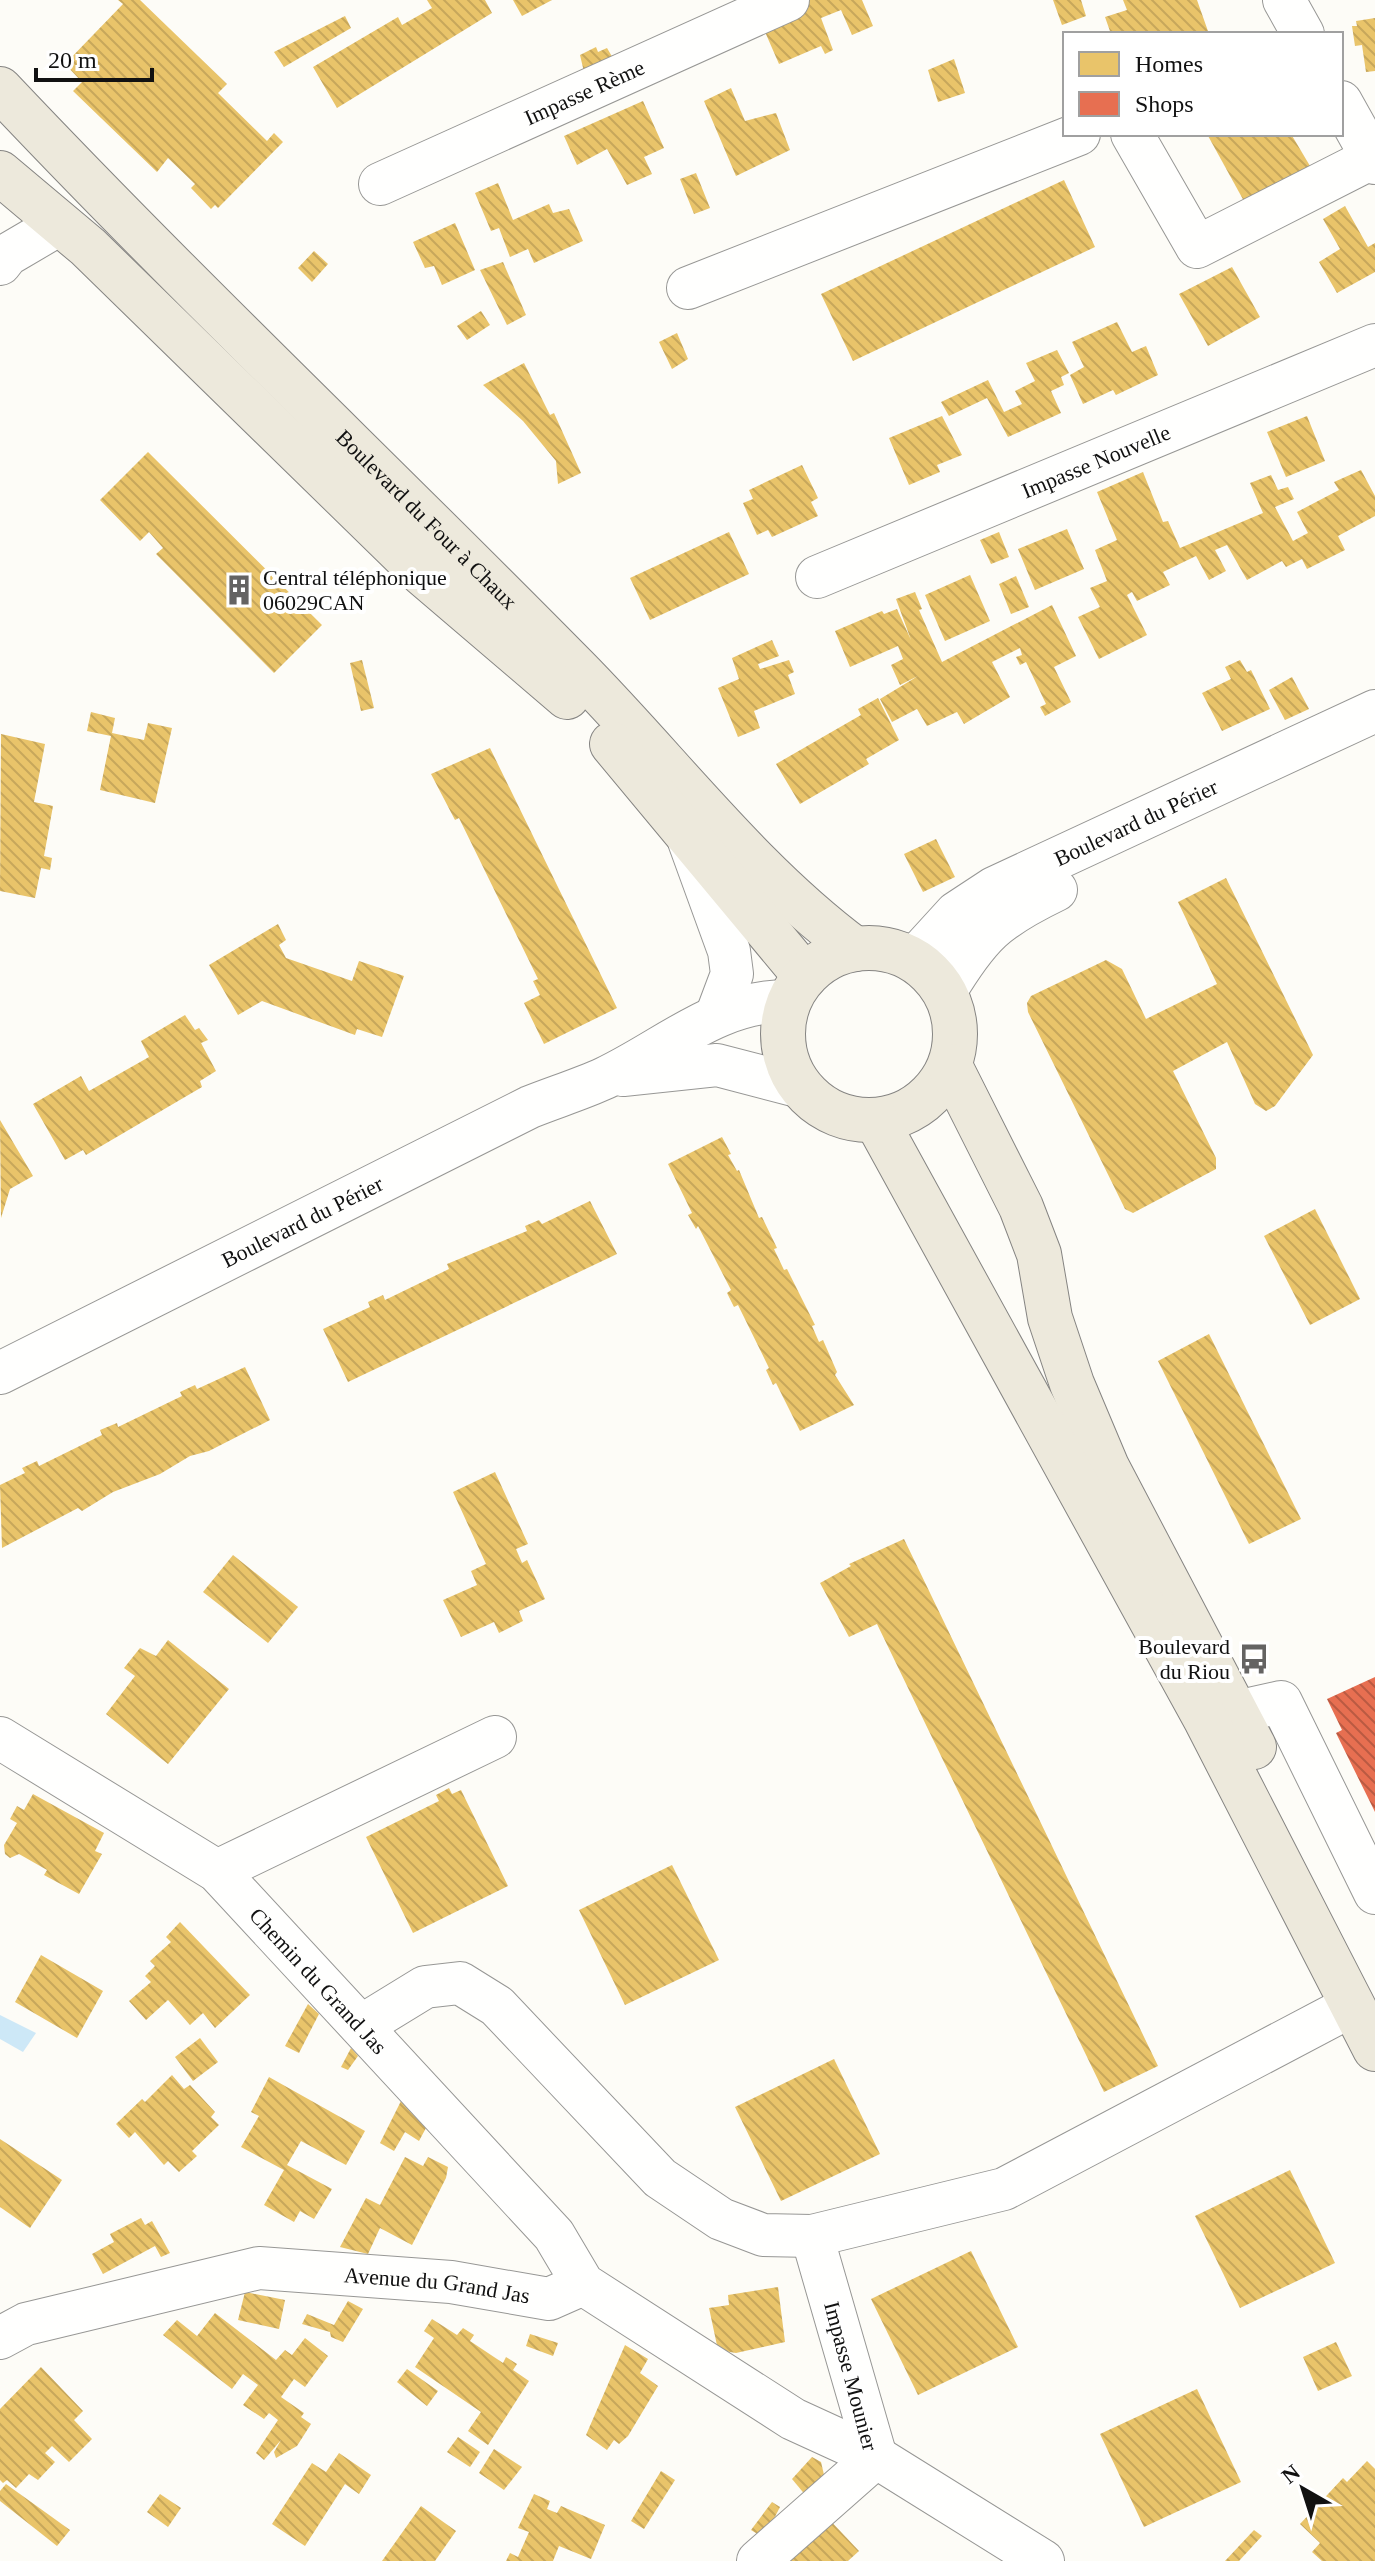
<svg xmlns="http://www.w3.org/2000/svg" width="1375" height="2561" font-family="Georgia,serif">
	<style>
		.water { fill: #cde8f7 }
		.homes { fill: url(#homes-back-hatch) }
		.shops { fill: url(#shops-back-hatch) }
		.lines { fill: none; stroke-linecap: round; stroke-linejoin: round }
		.minor-casing { stroke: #979795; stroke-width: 44 }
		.major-casing { stroke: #858482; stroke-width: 46 }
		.minor { stroke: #fffffe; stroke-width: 42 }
		.major { stroke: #ede9dc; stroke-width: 44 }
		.labels { text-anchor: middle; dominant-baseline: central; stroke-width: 8; stroke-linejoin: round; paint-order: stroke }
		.street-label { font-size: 22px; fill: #111; stroke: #fff }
		.poi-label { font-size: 22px; fill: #111; stroke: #fff; text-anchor: start }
	</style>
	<defs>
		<pattern id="homes-back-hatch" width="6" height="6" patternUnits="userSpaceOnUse" patternTransform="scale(2)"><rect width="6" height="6" fill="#e9c46a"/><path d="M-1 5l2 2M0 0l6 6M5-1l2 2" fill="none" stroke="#c7a75b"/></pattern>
		<pattern id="shops-back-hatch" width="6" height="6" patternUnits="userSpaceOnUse" patternTransform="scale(2)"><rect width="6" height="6" fill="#e76f51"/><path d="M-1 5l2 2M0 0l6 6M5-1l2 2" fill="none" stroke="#ba5a42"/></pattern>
	</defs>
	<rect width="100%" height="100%" fill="#fdfcf7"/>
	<path class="water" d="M0 2015 36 2033 23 2052 0 2039Z"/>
	<g class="homes">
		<path d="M118 0H140L227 84 218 93 267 141 274 133 283 142 218 208 215 205 211 209 191 188 195 184 168 158 157 172 73 91 82 82 65 64 123 4Z"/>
		<path d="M427 0H485L492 13 337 108 313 67 398 17 402 25 432 8Z"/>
		<path d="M513 0H552L522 16Z"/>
		<path d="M804 0H862L873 26 852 35 841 10 821 18 833 50 825 54 821 46 779 64 759 18Z"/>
		<path d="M1053 0H1081L1086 16 1062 25Z"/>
		<path d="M1123 0H1197L1209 34H1111L1105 17 1127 10Z"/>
		<path d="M345 16 351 28 284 67 274 52Z"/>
		<path d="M1375 18V71L1366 72 1362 45 1355 46 1352 26H1357L1356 21Z"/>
		<path d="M596 47 598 52 607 48 617 65 584 72 580 55Z"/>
		<path d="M954 59 965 93 938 102 928 70Z"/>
		<path d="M731 88 745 121 776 113 790 150 736 176 704 101Z"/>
		<path d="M643 101 664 148 644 157 652 174 627 185 607 149 577 165 564 136Z"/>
		<path d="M1207 134H1291L1310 166 1245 203Z"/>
		<path d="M696 173 710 208 694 214 680 179Z"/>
		<path d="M1064 180 1095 247 853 361 821 294Z"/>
		<path d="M498 183 513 220 549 204 553 213 569 209 583 241 534 263 528 249 510 257 499 228 491 231 475 193Z"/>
		<path d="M1345 206 1368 247 1375 243V272L1337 293 1319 262 1340 249 1323 219Z"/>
		<path d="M455 223 475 270 442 285 434 266 425 268 413 242Z"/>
		<path d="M314 251 328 264 312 282 298 268Z"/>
		<path d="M503 262 526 315 507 325 480 270Z"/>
		<path d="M1232 267 1260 317 1208 346 1179 294Z"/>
		<path d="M481 311 490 325 467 340 457 326Z"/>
		<path d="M1117 322 1132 352 1146 346 1158 375 1116 395 1113 390 1083 404 1070 375 1084 367 1072 342Z"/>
		<path d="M677 333 688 359 672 369 659 342Z"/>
		<path d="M1057 350 1069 373 1061 377 1064 385 1051 391 1061 413 1008 437 987 398 949 416 941 402 988 380 1004 412 1022 404 1015 391 1035 381 1026 363Z"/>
		<path d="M524 363 550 415 554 413 581 473 558 484 556 461 523 421 483 385Z"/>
		<path d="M942 416 962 455 937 465 940 472 909 485 889 438Z"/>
		<path d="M1307 416 1325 461 1286 477 1267 432Z"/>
		<path d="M148 452 322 625 274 673 156 554 163 548 149 532 140 541 100 500Z"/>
		<path d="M802 465 818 498 811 502 818 516 772 537 768 530 757 535 743 503 753 499 749 490Z"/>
		<path d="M1361 470 1375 496V516L1338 536 1345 550 1307 569 1302 559 1286 567 1282 561 1247 580 1227 545 1215 550 1226 571 1209 580 1196 556 1163 572 1170 585 1137 601 1132 592 1127 595 1147 635 1099 659 1078 617 1100 607 1090 588 1107 581 1095 550 1117 540 1097 492 1143 472 1163 522 1168 521 1180 548 1263 513 1250 483 1271 475 1278 490 1288 487 1294 499 1275 507 1293 541 1308 533 1297 512 1339 490 1334 482Z"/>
		<path d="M1067 529 1084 569 1035 590 1018 549Z"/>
		<path d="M729 532 749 574 650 620 630 578Z"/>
		<path d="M999 532 1009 557 991 564 980 540Z"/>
		<path d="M970 575 990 621 945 641 925 595Z"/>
		<path d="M1016 576 1029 607 1011 614 999 584Z"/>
		<path d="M915 592 922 609 919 610 942 662 1052 605 1076 656 1054 667 1071 702 1045 716 1040 707 1046 704 1026 662 1020 665 1016 657 1022 655 1020 648 992 662 1010 697 964 724 957 712 927 726 917 709 892 722 880 699 918 676 900 685 891 665 903 659 898 646 850 667 835 631 882 611 884 614 897 609 911 640 896 599Z"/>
		<path d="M772 640 779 656 758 664 760 669 789 660 794 672 788 675 795 694 754 711 760 728 738 737 718 688 739 679 732 658Z"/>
		<path d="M362 660 374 708 361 711 350 663Z"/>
		<path d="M1240 660 1247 672 1251 670 1270 709 1222 731 1202 693 1231 679 1225 667Z"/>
		<path d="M1292 677 1309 709 1285 720 1269 690Z"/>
		<path d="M878 698 899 740 866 759 869 764 800 804 776 764 861 715 858 709Z"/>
		<path d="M91 712 115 718 112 733 144 740 148 723 172 728 155 803 100 790 111 736 87 731Z"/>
		<path d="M1 734 45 744 34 802 53 806 44 856 52 858 50 870 41 868 35 898 0 891Z"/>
		<path d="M490 748 617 1008 544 1044 524 1003 540 995 533 981 538 979 459 818 455 820 431 774Z"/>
		<path d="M936 839 955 877 923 892 904 854Z"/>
		<path d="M1226 878 1313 1055 1275 1106 1266 1111 1255 1104 1227 1042 1173 1071 1216 1158V1169L1133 1213 1125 1209 1028 1012 1027 1003 1031 996 1106 960 1122 969 1146 1019 1217 984 1178 902Z"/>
		<path d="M278 924 286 940 279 945 286 958 352 981 359 961 404 976 382 1037 357 1029 355 1035 262 1001 238 1015 209 965Z"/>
		<path d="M185 1015 195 1030 199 1028 208 1040 201 1043 216 1071 200 1081 202 1087 86 1155 83 1150 65 1160 33 1104 81 1076 89 1091 149 1057 141 1041Z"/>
		<path d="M0 1120 33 1176 10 1189 1 1218Z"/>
		<path d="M722 1137 731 1154 728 1155 737 1171 739 1170 759 1218 762 1217 777 1248 774 1249 784 1270 787 1269 815 1325 812 1326 819 1342 823 1340 837 1372 835 1375 854 1405 800 1431 776 1383 773 1385 766 1370 769 1368 738 1305 734 1307 727 1293 731 1290 698 1226 696 1229 688 1215 692 1213 668 1164Z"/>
		<path d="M590 1201 617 1254 348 1382 323 1329 370 1307 368 1302 383 1295 385 1300 449 1269 447 1264 527 1231 525 1226 539 1220 542 1224Z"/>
		<path d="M1315 1209 1360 1299 1310 1325 1264 1236Z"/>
		<path d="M1209 1334 1301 1519 1249 1544 1158 1361Z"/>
		<path d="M245 1367 270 1420 209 1451 190 1456 160 1474 113 1492 82 1511 78 1508 2 1548 0 1485 25 1473 22 1468 37 1461 39 1466 102 1435 100 1430 117 1423 118 1427 182 1396 180 1392 195 1385 197 1389Z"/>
		<path d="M495 1472 528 1544 516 1549 522 1563 527 1560 545 1599 519 1611 523 1621 499 1633 494 1622 461 1637 443 1600 477 1585 471 1571 486 1564 453 1492Z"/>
		<path d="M904 1539 1158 2066 1104 2092 877 1624 849 1637 820 1583 851 1566 849 1564Z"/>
		<path d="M233 1555 298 1607 268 1643 203 1592Z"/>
		<path d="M168 1640 229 1689 168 1764 106 1714 135 1676 124 1668 140 1648 156 1656Z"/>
		<path d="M449 1788 452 1794 461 1790 508 1886 413 1933 366 1837 439 1801 436 1795Z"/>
		<path d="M33 1794 104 1833 95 1851 102 1854 79 1894 44 1875 47 1870 19 1854 10 1858 5 1854 4 1845 17 1823 10 1819 17 1806 24 1810Z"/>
		<path d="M672 1865 719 1960 625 2005 579 1910Z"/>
		<path d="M180 1922 250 1995 215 2028 203 2013 190 2025 168 2000 146 2020 129 2001 151 1982 145 1976 155 1966 150 1961 171 1942 166 1937Z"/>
		<path d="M41 1955 103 1991 77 2038 15 2002Z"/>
		<path d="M308 2004 319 2014 299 2053 285 2046Z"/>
		<path d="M200 2038 218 2062 193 2081 175 2057Z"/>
		<path d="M351 2048 358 2056 348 2070 341 2067Z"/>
		<path d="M834 2059 880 2154 781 2201 735 2107Z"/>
		<path d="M172 2075 184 2089 190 2085 215 2112 211 2117 219 2125 192 2151 197 2156 179 2172 168 2161 164 2165 135 2132 129 2138 116 2124 142 2099 145 2102Z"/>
		<path d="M269 2077 365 2131 346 2165 301 2141 287 2165 332 2189 314 2219 300 2211 294 2222 264 2205 284 2170 241 2147 259 2116 251 2112Z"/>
		<path d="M401 2101 426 2128 419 2141 405 2132 394 2151 380 2143Z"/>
		<path d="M0 2139 62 2180 30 2228 0 2207Z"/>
		<path d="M405 2157 423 2166 428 2157 448 2167 446 2178 412 2245 380 2228 368 2254 340 2247 366 2198 380 2205Z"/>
		<path d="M1290 2170 1335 2263 1240 2308 1195 2216Z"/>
		<path d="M141 2218 145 2225 152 2221 170 2253 161 2257 155 2246 103 2274 92 2254 114 2242 110 2234Z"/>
		<path d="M971 2251 1018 2347 918 2395 871 2299Z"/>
		<path d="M778 2287 785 2342 736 2353 718 2350 709 2308 729 2305 728 2295Z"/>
		<path d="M245 2292 285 2300 279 2329 238 2320Z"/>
		<path d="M348 2301 363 2309 343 2342 331 2337 330 2332 302 2324 307 2314 334 2325Z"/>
		<path d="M215 2313 276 2360 285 2350 292 2355 305 2338 328 2356 305 2387 294 2379 281 2397 304 2413 301 2417 311 2424 297 2446 276 2458 274 2452 281 2440 264 2460 256 2453 278 2420 269 2413 264 2419 243 2405 258 2385 243 2374 232 2389 163 2335 177 2320 197 2336Z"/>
		<path d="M432 2319 457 2335 463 2328 474 2335 470 2341 503 2363 506 2357 517 2364 513 2370 529 2381 488 2445 468 2431 481 2412 415 2367 434 2338 424 2331Z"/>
		<path d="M530 2334 558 2343 553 2356 526 2346Z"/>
		<path d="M1336 2342 1352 2376 1318 2391 1303 2357Z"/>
		<path d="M625 2345 648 2359 640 2373 658 2386 628 2436 619 2444 614 2440 607 2450 586 2435Z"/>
		<path d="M41 2367 83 2411 74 2420 92 2439 69 2462 52 2446 45 2453 55 2462 38 2480 29 2474 16 2488 7 2480 3 2483 0 2480V2409Z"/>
		<path d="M407 2369 438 2391 427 2406 397 2382Z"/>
		<path d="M1197 2389 1241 2482 1144 2527 1100 2434Z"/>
		<path d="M458 2437 480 2452 470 2467 447 2452Z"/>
		<path d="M494 2449 522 2467 504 2490 479 2473Z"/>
		<path d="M339 2453 371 2475 359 2494 345 2484 305 2546 272 2524 312 2463 326 2472Z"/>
		<path d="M812 2457 821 2462 825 2479 807 2497 792 2479Z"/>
		<path d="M1367 2461 1375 2469V2561H1322L1312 2552 1320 2543 1300 2524 1343 2478 1347 2482Z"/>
		<path d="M661 2471 675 2480 644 2529 631 2521Z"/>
		<path d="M6 2484 70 2530 57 2546 0 2501V2491Z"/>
		<path d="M160 2494 181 2508 168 2527 147 2512Z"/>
		<path d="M534 2494 550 2501 547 2509 557 2513 561 2506 605 2525 591 2559 559 2546 553 2561H506L510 2553 518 2557 529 2532 518 2528Z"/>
		<path d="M772 2502 780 2507 764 2538 751 2530Z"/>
		<path d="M421 2506 456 2531 435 2561H382Z"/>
		<path d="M825 2515 859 2551 848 2561H777Z"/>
		<path d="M1254 2530 1262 2536 1239 2561H1225Z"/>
	</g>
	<path class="shops" d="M1375 1677V1812L1336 1733 1342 1730 1327 1699Z"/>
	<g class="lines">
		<g class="minor-casing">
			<g id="minor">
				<path d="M1284 0 1303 34"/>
				<path d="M1341 102 1375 163"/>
				<path d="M1132 134 1197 247 1372 158"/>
				<path id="s1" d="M380 184 788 0"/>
				<path d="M0 264 7 255 58 225"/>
				<path d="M688 288 1079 134"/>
				<path id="s2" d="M817 577 1375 345"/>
				<path d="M689 841 729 951 732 974 717 1014"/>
				<path id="s3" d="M914 959 956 913 994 888 1375 711"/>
				<path d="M945 992C980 934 996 919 1056 890"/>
				<path d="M623 1075 717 1065 801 1087"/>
				<path id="s4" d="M0 1373 530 1107C555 1097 581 1089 605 1078 668 1048 717 1000 790 1001"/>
				<path d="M1236 1712 1281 1702 1375 1893"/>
				<path id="s5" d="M0 1738 217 1871 554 2235 583 2284 793 2419 876 2457 1043 2561"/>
				<path d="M217 1871 495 1737"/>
				<path d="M363 2025 425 1987 460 1983 497 2006 660 2178 721 2219 763 2235 812 2236 1004 2189 1353 2005"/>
				<path id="s6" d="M0 2338 26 2324 259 2268 451 2282 549 2299 583 2284"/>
				<path d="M758 2561 876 2457 812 2236"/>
			</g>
		</g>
		<g class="major-casing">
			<g id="major">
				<path id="s7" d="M0 89C187 287 385 474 576 668 668 761 750 871 855 949"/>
				<path d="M0 173 88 247 423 574 567 697"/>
				<path d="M612 744 805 976"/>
				<circle cx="869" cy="1034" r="86"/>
				<path d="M950 1066 1021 1207 1039 1254 1050 1318 1072 1384 1107 1467 1254 1747"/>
				<path d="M876 1120 1206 1720 1375 2049"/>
			</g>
		</g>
		<use href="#minor" class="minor"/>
		<use href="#major" class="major"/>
	</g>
	<defs>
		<g id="building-bare" transform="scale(2.4)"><path d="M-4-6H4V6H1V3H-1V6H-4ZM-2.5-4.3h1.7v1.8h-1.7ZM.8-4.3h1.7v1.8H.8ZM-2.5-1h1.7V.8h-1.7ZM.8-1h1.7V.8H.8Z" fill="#646362" stroke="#fff" stroke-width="2.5" paint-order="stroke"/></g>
		<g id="bus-bare" transform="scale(2.4)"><path d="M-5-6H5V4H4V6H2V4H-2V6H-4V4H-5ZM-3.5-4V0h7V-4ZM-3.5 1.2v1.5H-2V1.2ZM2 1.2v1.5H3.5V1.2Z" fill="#646362" stroke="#fff" stroke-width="2.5" paint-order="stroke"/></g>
	</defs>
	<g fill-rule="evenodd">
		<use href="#building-bare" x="239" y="590"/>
		<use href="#bus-bare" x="1254" y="1659"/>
	</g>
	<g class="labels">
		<g class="street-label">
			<text stroke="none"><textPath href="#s1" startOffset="224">Impasse Rème</textPath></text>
			<text stroke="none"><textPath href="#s2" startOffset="302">Impasse Nouvelle</textPath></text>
			<text stroke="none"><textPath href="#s7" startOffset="606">Boulevard du Four à Chaux</textPath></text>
			<text stroke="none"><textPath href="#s3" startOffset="264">Boulevard du Périer</textPath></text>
			<text stroke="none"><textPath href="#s4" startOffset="338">Boulevard du Périer</textPath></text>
			<text stroke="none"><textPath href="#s5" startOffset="404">Chemin du Grand Jas</textPath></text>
			<text stroke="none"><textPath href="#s6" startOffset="448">Avenue du Grand Jas</textPath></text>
			<text transform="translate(851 2376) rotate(75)">Impasse Mounier</text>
		</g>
		<g class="poi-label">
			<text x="263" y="577">Central téléphonique<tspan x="263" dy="25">06029CAN</tspan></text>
			<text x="1230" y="1646" text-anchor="end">Boulevard<tspan x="1230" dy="25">du Riou</tspan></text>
		</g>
	</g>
	<rect x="1063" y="32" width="280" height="104" fill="#ffffff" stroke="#a0a0a0" stroke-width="2"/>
	<rect x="1079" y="52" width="40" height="24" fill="#e9c46a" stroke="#a0a0a0" stroke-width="2"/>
	<text x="1135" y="72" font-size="24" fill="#111111">Homes</text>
	<rect x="1079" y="92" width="40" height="24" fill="#e76f51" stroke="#a0a0a0" stroke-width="2"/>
	<text x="1135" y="112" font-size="24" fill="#111111">Shops</text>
	<g transform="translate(1303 2489) rotate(321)" stroke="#ffffff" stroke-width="6" paint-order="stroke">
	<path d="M0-6L14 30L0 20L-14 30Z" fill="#111111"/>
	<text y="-12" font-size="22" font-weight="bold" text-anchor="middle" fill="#111111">N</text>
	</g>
	<path d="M36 68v12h116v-12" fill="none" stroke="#111111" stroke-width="4"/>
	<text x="48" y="68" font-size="24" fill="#111111" stroke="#ffffff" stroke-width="6" paint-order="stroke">20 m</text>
</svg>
